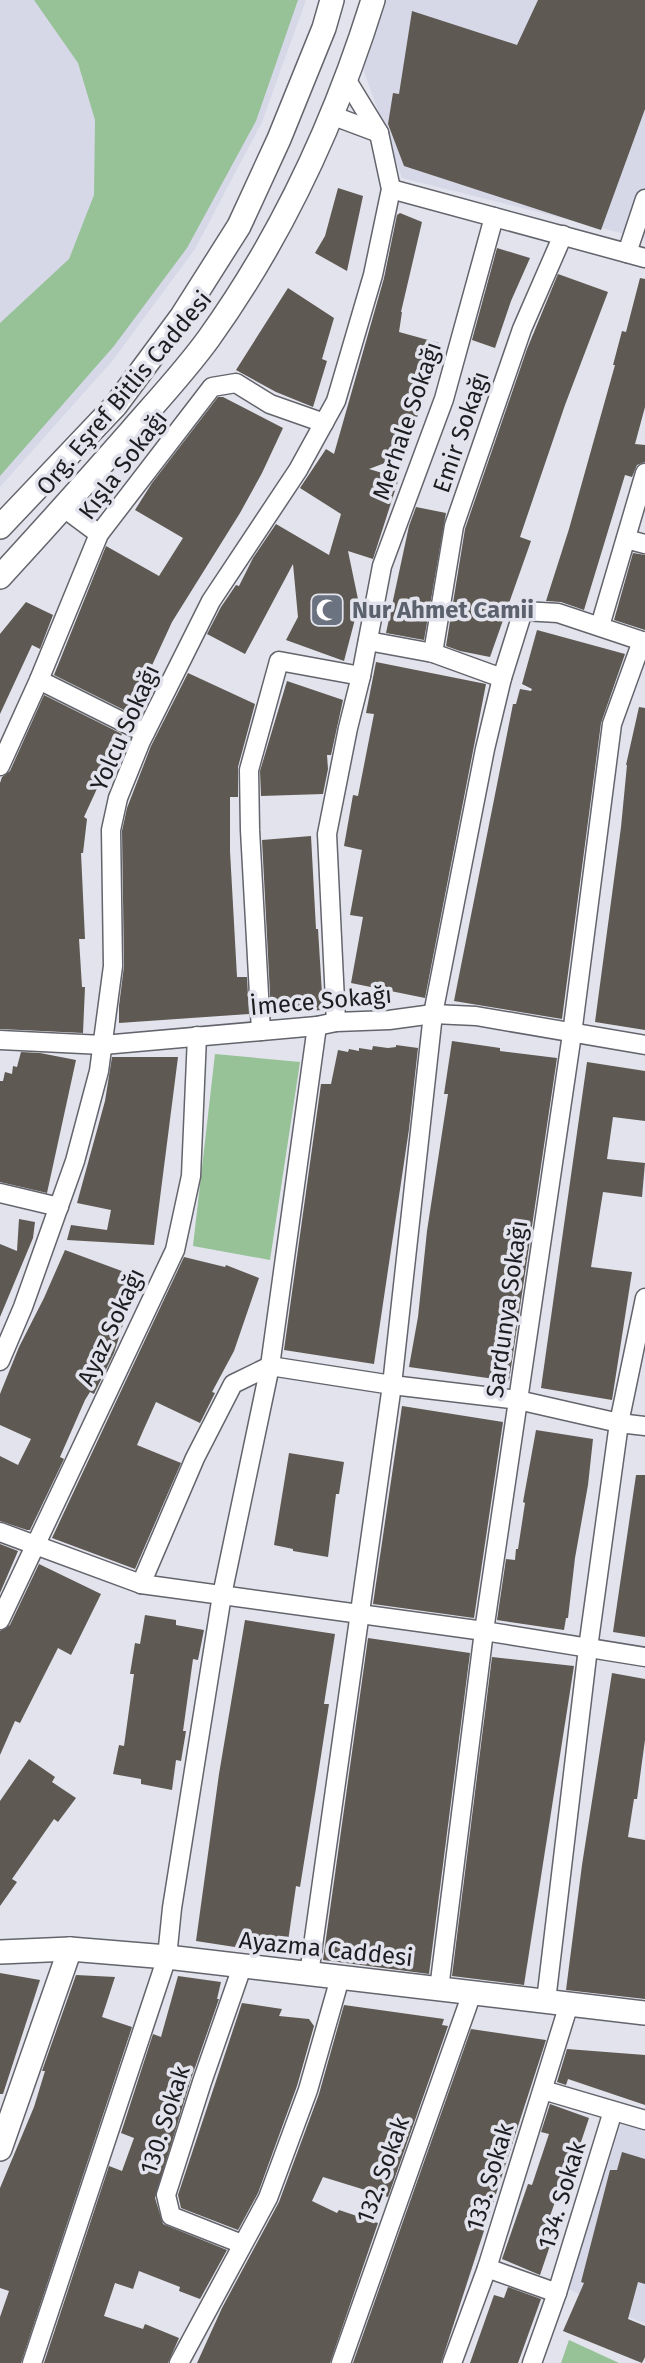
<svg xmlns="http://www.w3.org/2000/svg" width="645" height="2363" font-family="'Fira Sans',sans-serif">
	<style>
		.built { fill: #d6d8e8 }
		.green { fill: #97c196 }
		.building { fill: #5e5952 }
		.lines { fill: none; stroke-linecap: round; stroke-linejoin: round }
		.minor-casing { stroke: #63646c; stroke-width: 21 }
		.tertiary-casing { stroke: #63646c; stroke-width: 26 }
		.minor { stroke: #fff; stroke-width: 18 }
		.tertiary { stroke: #fff; stroke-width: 23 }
		.labels { text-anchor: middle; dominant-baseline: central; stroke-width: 7; stroke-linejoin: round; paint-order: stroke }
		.street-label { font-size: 24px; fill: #1d1d21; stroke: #e2e3ec }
		.worship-label { font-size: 24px; font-weight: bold; fill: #5b616d; stroke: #e2e3ec; text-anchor: start }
	</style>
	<rect width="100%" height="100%" fill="#e2e3ec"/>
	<g class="built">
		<path d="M0 0H306L262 122 195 249 113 360 0 487Z"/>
		<path d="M385 0H645V239L402 178 362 66Z"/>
		<path d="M621 2124 645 2131V2324L568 2289Z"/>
	</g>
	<g class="green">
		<path d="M34 0H298L256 121 187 248 114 346 0 476V323L69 259 94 195 95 120 78 63Z"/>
		<path d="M215 1054 300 1062 270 1260 193 1246Z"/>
		<path d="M569 2340 619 2363H561Z"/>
	</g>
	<g class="building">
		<path d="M538 0H645V109L601 230 404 166 388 124 393 93 399 94 412 11 517 45Z"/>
		<path d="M338 188 363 196 347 271 315 253 325 236Z"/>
		<path d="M400 213 422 222 401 312H402L399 332 439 343 406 455 369 469 399 478 373 559 348 551 359 604 344 661 286 640 298 617 293 564 245 654 207 634 221 607 236 585 239 586 253 558 276 524 329 555 341 514 300 488 326 449 334 454 384 278 397 215Z"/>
		<path d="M497 248 530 258 511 301 495 348 472 340Z"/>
		<path d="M558 274 608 292 565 405 520 537 531 541 490 657 460 651 446 646 465 529 527 349Z"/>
		<path d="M640 278 645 279V407L635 444 645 445V462L637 465 632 477 625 475 584 610 561 602 546 601 569 529 615 365H613L622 331 626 332Z"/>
		<path d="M288 288 334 318 322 359 327 361 313 407 276 392 236 370Z"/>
		<path d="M218 397H223L283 428 262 473 240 513 172 622 130 713 54 675 106 546 159 576 183 538 135 510 152 483Z"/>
		<path d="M416 507 446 513 424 640 386 633 409 526Z"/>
		<path d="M633 553 645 555V630L614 620Z"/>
		<path d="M26 602 53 615 40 649 32 645 0 714V634Z"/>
		<path d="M537 630 625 654 601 723 562 1019 454 1001 513 704H516L520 689 531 691 532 689 522 684Z"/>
		<path d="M376 662 486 684 425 998 351 983 363 917 350 915 362 850 344 846 353 795 358 796 374 714 366 713Z"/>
		<path d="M188 673 255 704 238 767V797H230V851L237 977H247L249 1014 119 1023V1006L124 966 122 831 127 808 151 746Z"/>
		<path d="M287 681 343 700 331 755H327L328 769 323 794 261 796 260 771Z"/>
		<path d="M44 695 122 734 84 817 87 819 83 853H81L85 939H79L82 987H85L83 1033 0 1029V783L2 777 10 771Z"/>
		<path d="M639 707 645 708V1030L595 1022 621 827 627 765H626Z"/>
		<path d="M311 836 316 929H318L323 1010 271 1013 262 840Z"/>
		<path d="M452 1041 500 1048V1051L557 1058 509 1381 409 1367 418 1317 427 1231 448 1094H444Z"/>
		<path d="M396 1045 418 1048 409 1129 374 1364 284 1350 321 1084H331L338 1050 348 1052 349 1049 359 1051V1048L372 1050 373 1046 388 1048 396 1047Z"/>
		<path d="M21 1052 40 1053 76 1060 47 1193 0 1182V1081H3L5 1072 12 1074 13 1066 17 1067Z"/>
		<path d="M112 1057H178L154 1245 67 1240 71 1225 107 1230 111 1210 77 1203 105 1101Z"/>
		<path d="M587 1062 645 1071V1121L613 1117 607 1159 645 1163 642 1197 603 1192 591 1267 632 1272 612 1400 541 1388Z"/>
		<path d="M19 1219 35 1222 33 1238 0 1317V1244L17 1251Z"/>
		<path d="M65 1250 138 1277 114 1353 94 1394 90 1392 85 1400 60 1457 64 1459 30 1530H27L0 1521V1456L18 1465 31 1439 0 1425V1394L19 1347 44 1298Z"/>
		<path d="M184 1257 225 1267 226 1265 259 1278 234 1351 212 1392 215 1393 200 1423 156 1402 143 1431 137 1445 181 1463 135 1569 52 1538Z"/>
		<path d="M402 1406 503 1422 474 1618 373 1604Z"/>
		<path d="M536 1430 593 1439 588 1485 575 1558 568 1618H566L564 1630 497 1620 506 1559 515 1560 516 1549H518L525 1503 523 1502Z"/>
		<path d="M289 1453 344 1462 339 1494H336L328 1557 293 1551V1549L274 1545Z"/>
		<path d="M636 1475H645V1637L613 1632Z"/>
		<path d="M0 1544 18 1551 0 1593Z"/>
		<path d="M39 1564 101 1594 71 1655 58 1648 20 1723 15 1721 0 1755V1631L10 1625Z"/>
		<path d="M145 1615 176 1620V1625L204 1630 198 1660 193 1659 183 1731H186L181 1761 176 1760 172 1790 141 1784V1779L113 1774 119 1745 124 1746 134 1674H130L135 1643 140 1644Z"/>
		<path d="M245 1620 335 1634 324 1704H329L316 1788 300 1887 296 1886 286 1955 196 1941 219 1774Z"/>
		<path d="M368 1638 470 1653 429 1974 323 1960Z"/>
		<path d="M492 1657 574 1666 524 1985 452 1976Z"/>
		<path d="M612 1673 645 1679V1740L637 1799H634L628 1837 645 1840V1999L566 1990 582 1865Z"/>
		<path d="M29 1759 55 1777 52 1782 76 1798 58 1822 54 1819 12 1879 17 1882 0 1906V1801Z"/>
		<path d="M0 1973 40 1980 3 2094H0Z"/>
		<path d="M76 1975 115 1977 102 2017 132 2027 21 2363H0V2317L9 2291 0 2288V2188L34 2107 45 2071H42Z"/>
		<path d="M178 1976 221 1982 217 1999H219L191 2079 155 2198 163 2224 227 2250 200 2299 179 2291 180 2287 139 2271 133 2289 115 2283 104 2316 143 2329 145 2324 179 2338 168 2363H44L109 2166 122 2171 134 2138 121 2133 153 2034 161 2037Z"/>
		<path d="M242 2003 282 2009 279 2016 309 2019 314 2026 297 2086 258 2193 238 2230 181 2208 178 2195Z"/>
		<path d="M344 2005 444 2019 442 2025 448 2026 388 2197 323 2177 312 2201 337 2213 339 2210 378 2223 330 2363H197L222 2308 279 2202 319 2094Z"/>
		<path d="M471 2029 546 2040 441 2363H353Z"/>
		<path d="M567 2049 645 2055V2105L568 2079 566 2085 557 2082Z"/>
		<path d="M550 2104 589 2118 565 2190 560 2188 550 2216 559 2219 540 2275 502 2259 528 2184 532 2185 549 2134 541 2132Z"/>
		<path d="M622 2152 645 2159V2284L638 2282 628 2319 645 2326V2357L642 2363 563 2331 584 2283 581 2282 610 2170H617Z"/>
		<path d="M508 2287 541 2299 518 2363H470L494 2295 504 2298Z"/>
	</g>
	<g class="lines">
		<g class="minor-casing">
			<g id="minor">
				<path d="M331 115 379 133"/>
				<path d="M391 189 645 258"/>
				<path d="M627 253 645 199"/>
				<path d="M64 508 99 534"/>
				<path d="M626 539 645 544"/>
				<path d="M600 626 645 473"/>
				<path d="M368 641 433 653 502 678"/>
				<path d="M433 653 454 526 522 329 563 235"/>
				<path d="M39 680 145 733"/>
				<path d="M0 766 39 680 99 534 212 387 236 383 270 404 324 423"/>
				<path d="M336 1022 327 834 348 728 361 676 382 566 444 399 494 217"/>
				<path d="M261 1031 250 830 249 770 279 661 361 676"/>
				<path d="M0 1040 103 1045 317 1026 336 1022 389 1020 433 1014 476 1016 645 1045"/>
				<path d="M0 1193 59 1207"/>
				<path d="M0 1361 23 1307 75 1161 99 1071 113 966 111 830 118 798 141 741 211 601 298 470 336 401 373 275 391 189 379 133 346 79"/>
				<path d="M0 1532 141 1584 484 1631 645 1657"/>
				<path d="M141 1584 195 1458 233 1384 270 1366 392 1385 518 1400 619 1423 645 1426"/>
				<path d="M0 1620 175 1250 191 1176 197 1036"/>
				<path d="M309 1974 392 1385 433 1014 485 749 502 678 523 611 558 613 645 642"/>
				<path d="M439 1989 484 1631 572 1034 612 724 642 641"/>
				<path d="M546 2001 588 1648 619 1423 645 1298"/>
				<path d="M543 2090 645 2120"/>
				<path d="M242 2244 171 2216 166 2195 202 2082 242 1967"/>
				<path d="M487 2268 557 2293 532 2363"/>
				<path d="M557 2293 613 2111"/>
				<path d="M32 2363 167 1957 172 1908 222 1595 270 1366 317 1026"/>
				<path d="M179 2363 268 2198 308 2090 340 1978"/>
				<path d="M341 2363 472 1993"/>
				<path d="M452 2363 487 2268 569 2004"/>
			</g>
		</g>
		<g class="tertiary-casing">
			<g id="tertiary">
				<path d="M0 527 116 405 182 316 239 226 279 139 324 28 332 0"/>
				<path d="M0 577C44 529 88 480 131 431 157 401 186 370 209 338 282 236 336 119 373 0"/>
				<path d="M0 1952 70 1949 167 1957 645 2013"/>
				<path d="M0 2149 70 1949"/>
			</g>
		</g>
		<use href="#minor" class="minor"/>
		<use href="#tertiary" class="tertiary"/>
	</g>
	<defs>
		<g id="mosque-square" transform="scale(1.75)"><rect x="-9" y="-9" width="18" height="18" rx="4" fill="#6b7280" stroke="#e2e3ec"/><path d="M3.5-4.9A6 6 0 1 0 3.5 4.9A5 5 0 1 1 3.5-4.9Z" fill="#fff"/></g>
	</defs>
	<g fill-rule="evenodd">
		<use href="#mosque-square" x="327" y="610"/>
	</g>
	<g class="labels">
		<g class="street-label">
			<text transform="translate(124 393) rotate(-50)">Org. Eşref Bitlis Caddesi</text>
			<text transform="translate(407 421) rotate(-71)">Merhale Sokağı</text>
			<text transform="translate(461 432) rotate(-71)">Emir Sokağı</text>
			<text transform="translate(123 465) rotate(-53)">Kışla Sokağı</text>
			<text transform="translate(125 728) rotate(-66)">Yolcu Sokağı</text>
			<text transform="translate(321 1001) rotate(-5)">İmece Sokağı</text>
			<text transform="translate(507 1309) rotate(-82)">Sardunya Sokağı</text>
			<text transform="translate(111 1327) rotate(-65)">Ayaz Sokağı</text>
			<text transform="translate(326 1949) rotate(6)">Ayazma Caddesi</text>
			<text transform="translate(165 2120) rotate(-72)">130. Sokak</text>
			<text transform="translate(383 2170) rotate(-70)">132. Sokak</text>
			<text transform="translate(490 2177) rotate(-73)">133. Sokak</text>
			<text transform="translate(562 2195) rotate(-73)">134. Sokak</text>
		</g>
		<g class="worship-label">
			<text x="352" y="610">Nur Ahmet Camii</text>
		</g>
	</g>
</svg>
